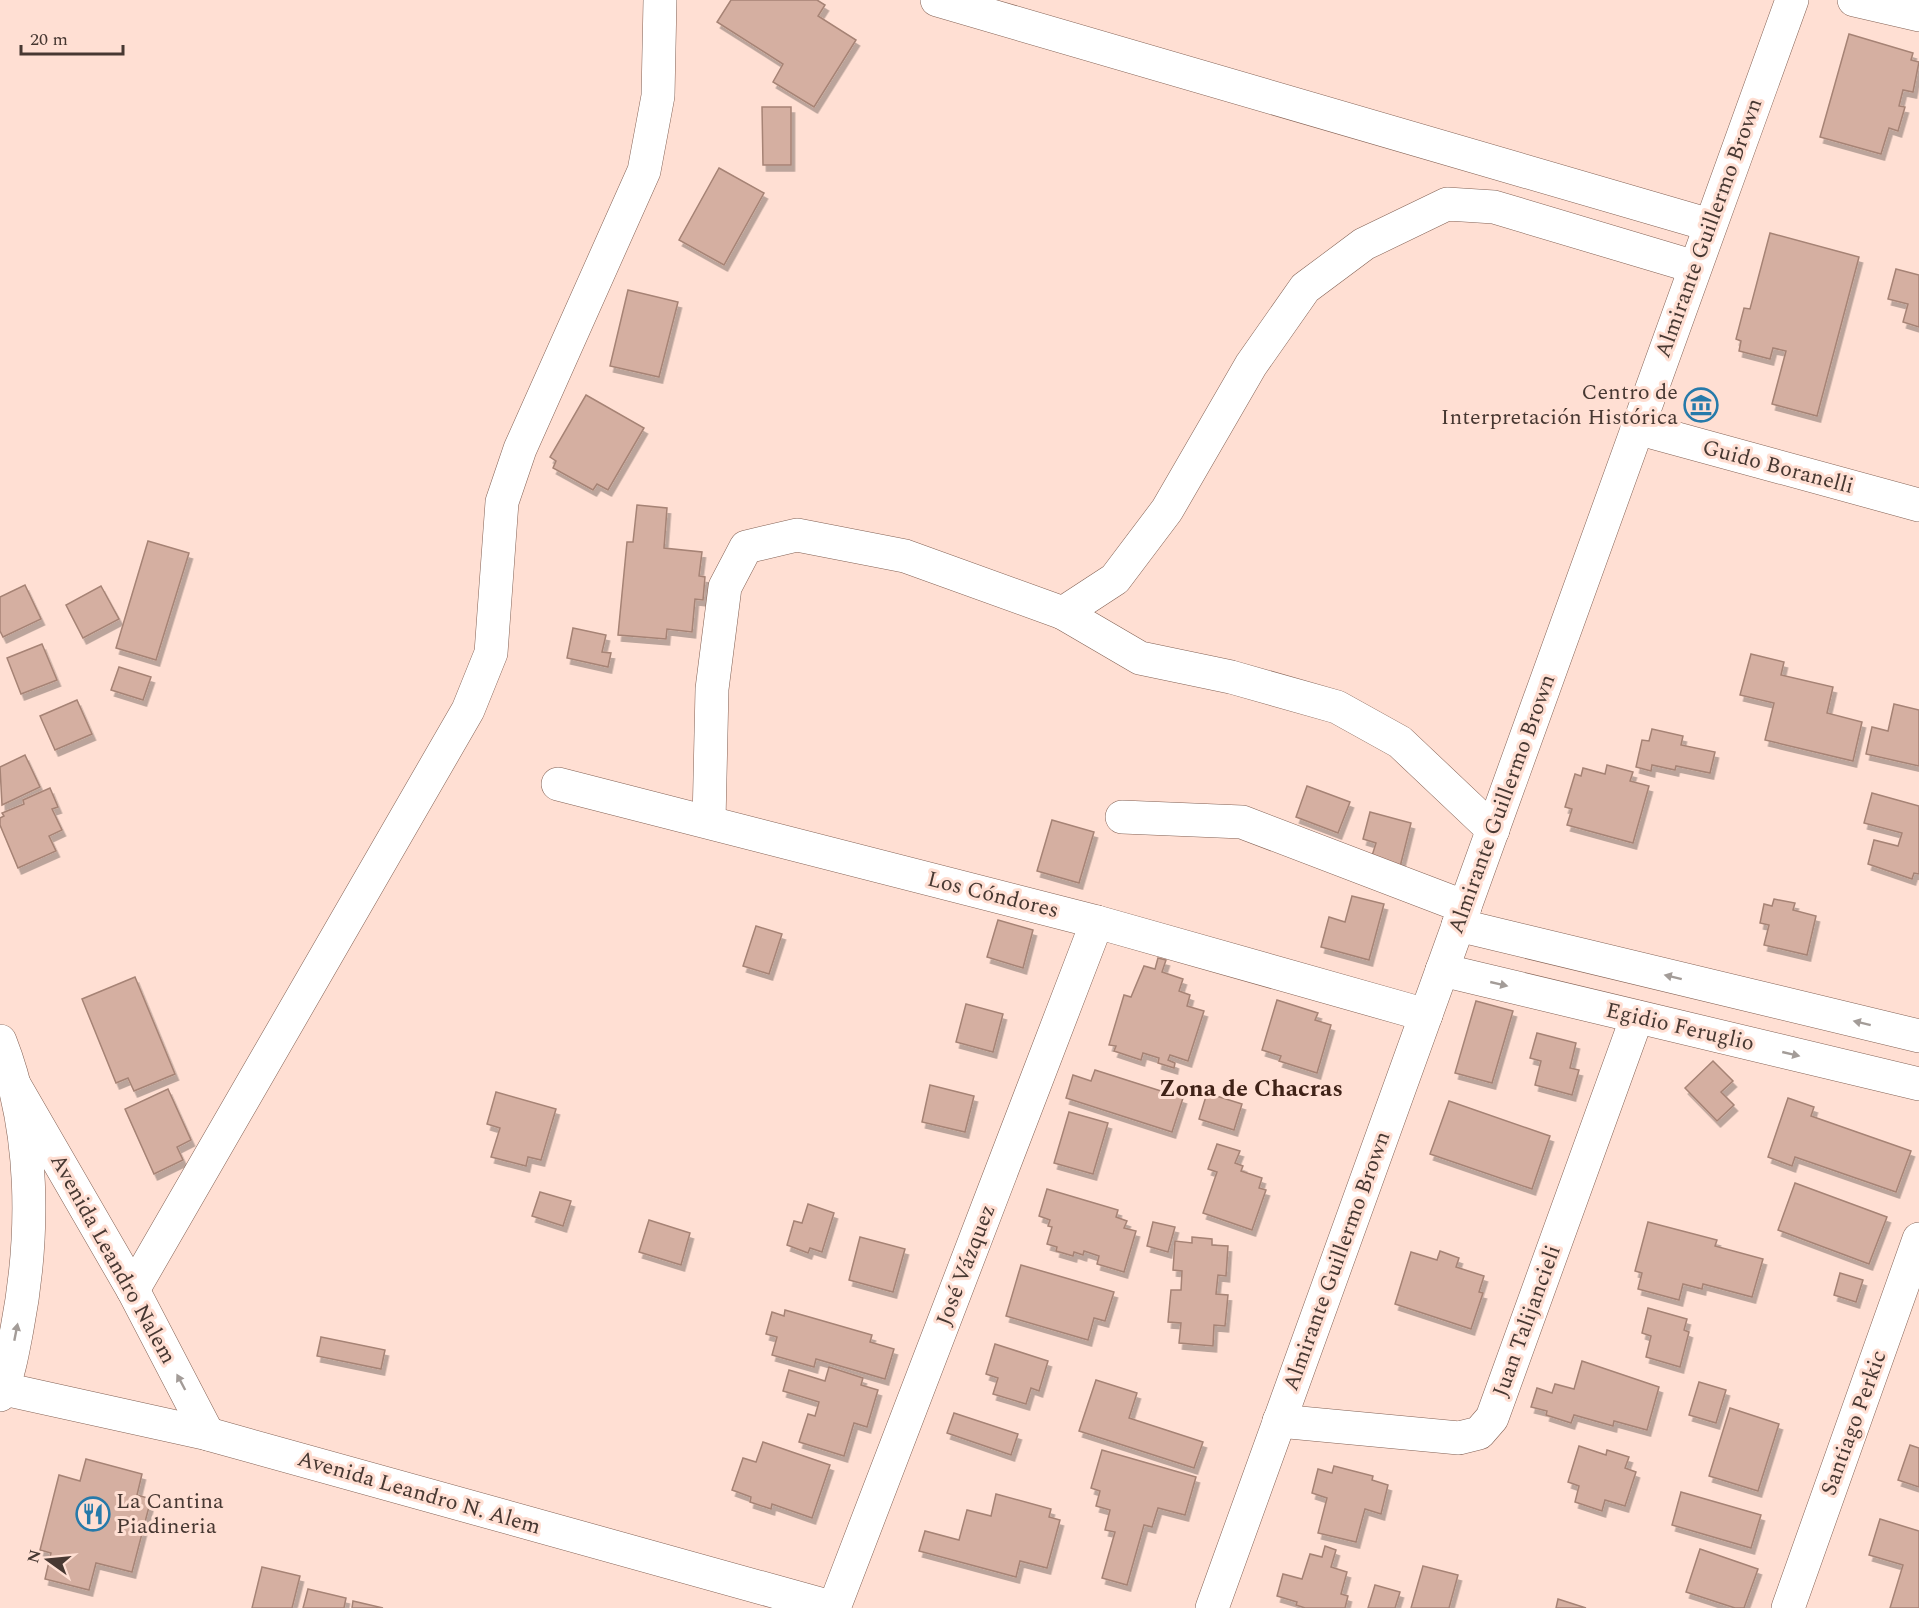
<svg xmlns="http://www.w3.org/2000/svg" width="1919" height="1608" font-family="Spectral,serif">
	<style>
		.building { fill: #d5afa1; stroke: #a68375; stroke-width: 1.5; filter: url(#shadow) }
		.lines { fill: none; stroke-linecap: round; stroke-linejoin: round }
		.minor-casing { stroke: #836154; stroke-width: 34 }
		.major-casing { stroke: #836154; stroke-width: 34 }
		.minor { stroke: #fff; stroke-width: 33 }
		.major { stroke: #fff; stroke-width: 33 }
		.oneway { fill: #a39c98 }
		.labels { text-anchor: middle; dominant-baseline: central; stroke-width: 6; stroke-linejoin: round; paint-order: stroke }
		.street-label { font-size: 22px; fill: #473832; stroke: #ffdfd3 }
		.poi-label { font-size: 22px; fill: #473832; stroke: #ffdfd3; text-anchor: end }
		.neighbourhood-label { font-size: 24px; font-weight: bold; fill: #3f2217; stroke: #ffdfd3 }
	</style>
	<defs>
		<filter id="shadow"><feDropShadow dx="3.5" dy="6" stdDeviation="0" flood-color="#0004"/></filter>
	</defs>
	<rect width="100%" height="100%" fill="#ffdfd3"/>
	<g class="building">
		<path d="M731 0H817L825 5 818 16 856 40 814 107 773 82 783 64 717 22Z"/>
		<path d="M1849 34 1913 53 1911 60 1919 62 1913 92 1903 90 1899 106 1905 107 1898 131 1889 128 1881 154 1820 137Z"/>
		<path d="M762 107H791V165H763Z"/>
		<path d="M719 168 764 193 724 265 679 240Z"/>
		<path d="M1770 233 1859 257 1817 416 1772 404 1786 351 1773 348 1770 359 1739 351 1741 341 1736 339 1744 308 1750 309Z"/>
		<path d="M1896 269 1919 275V327L1903 322 1908 304 1888 299Z"/>
		<path d="M628 290 678 302 659 377 610 366Z"/>
		<path d="M586 395 644 428 608 490 597 484 593 490 553 468 556 461 550 457Z"/>
		<path d="M637 505 667 508 664 548 702 552 699 576 705 577 703 600 695 599 692 632 667 629 666 639 618 635 627 542H633Z"/>
		<path d="M148 541 189 553 156 660 116 648Z"/>
		<path d="M25 585 41 619 3 637 0 631V597Z"/>
		<path d="M101 586 119 619 83 638 66 605Z"/>
		<path d="M573 628 606 635 602 652 611 653 608 667 567 658Z"/>
		<path d="M42 644 57 680 21 694 7 658Z"/>
		<path d="M1751 654 1784 662 1781 675 1833 687 1827 713 1862 722 1853 761 1765 740 1774 703 1740 695Z"/>
		<path d="M119 667 151 677 143 700 111 690Z"/>
		<path d="M77 700 92 734 55 750 40 716Z"/>
		<path d="M1894 704 1919 710V766L1866 754 1872 727 1888 731Z"/>
		<path d="M1652 729 1683 736 1681 745 1715 752 1710 773 1676 766 1675 770 1652 765 1651 771 1636 767 1642 740 1649 741Z"/>
		<path d="M25 755 40 787 2 805 0 767Z"/>
		<path d="M1607 765 1633 772 1630 781 1649 786 1633 843 1567 825 1572 809 1565 807 1575 774 1581 776 1583 768 1605 774Z"/>
		<path d="M1307 786 1350 802 1338 833 1296 817Z"/>
		<path d="M50 788 58 807 52 809 62 830 49 836 56 851 18 868 0 825V818L4 816 2 813 24 804 23 800Z"/>
		<path d="M1872 793 1919 806V874L1914 873 1912 879 1868 864 1874 840 1898 846 1902 833 1864 823Z"/>
		<path d="M1370 812 1411 823 1400 867 1371 859 1376 843 1363 839Z"/>
		<path d="M1052 820 1094 832 1079 883 1037 871Z"/>
		<path d="M1352 896 1384 904 1369 960 1321 947 1329 917 1345 922Z"/>
		<path d="M1774 899 1795 903 1793 910 1816 916 1807 955 1764 945 1769 925 1760 923 1764 904 1772 906Z"/>
		<path d="M998 920 1033 930 1023 968 987 957Z"/>
		<path d="M756 926 782 934 769 974 743 966Z"/>
		<path d="M1158 958 1166 960 1162 972 1183 979 1179 991 1190 995 1187 1006 1204 1011 1188 1061 1170 1055 1168 1060 1175 1063 1174 1068 1158 1063 1159 1058 1143 1053 1141 1060 1114 1051 1116 1046 1109 1045 1124 995 1131 997 1144 966 1155 969Z"/>
		<path d="M135 977 175 1074 134 1091 128 1078 116 1083 82 999Z"/>
		<path d="M1277 1000 1318 1013 1315 1020 1331 1025 1317 1073 1279 1061 1281 1056 1262 1050Z"/>
		<path d="M1476 1001 1513 1011 1492 1083 1455 1073Z"/>
		<path d="M966 1004 1003 1014 993 1052 956 1042Z"/>
		<path d="M1537 1033 1576 1043 1570 1068 1579 1070 1572 1095 1535 1085 1541 1061 1530 1058Z"/>
		<path d="M1713 1061 1733 1081 1721 1092 1734 1105 1717 1121 1685 1088Z"/>
		<path d="M1095 1070 1183 1098 1172 1132 1066 1098 1073 1075 1091 1081Z"/>
		<path d="M930 1085 974 1096 965 1132 922 1122Z"/>
		<path d="M168 1089 191 1140 177 1147 183 1160 154 1174 125 1109Z"/>
		<path d="M496 1092 556 1109 541 1160 528 1157 526 1166 491 1157 500 1128 487 1124Z"/>
		<path d="M1207 1093 1242 1104 1234 1130 1199 1119Z"/>
		<path d="M1788 1098 1814 1107 1811 1116 1911 1151 1896 1192 1795 1157 1792 1166 1768 1157Z"/>
		<path d="M1449 1101 1550 1136 1532 1189 1430 1154Z"/>
		<path d="M1069 1112 1108 1123 1093 1174 1054 1163Z"/>
		<path d="M1217 1144 1240 1151 1235 1163 1243 1166 1241 1171 1262 1178 1259 1188 1266 1190 1252 1230 1203 1213 1217 1172 1208 1169Z"/>
		<path d="M1795 1183 1887 1217 1869 1264 1778 1230Z"/>
		<path d="M1047 1189 1118 1210 1116 1217 1127 1221 1124 1228 1136 1231 1124 1272 1097 1264 1099 1256 1084 1251 1083 1255 1074 1252 1073 1256 1056 1251 1057 1247 1047 1244 1052 1227 1048 1226 1050 1220 1039 1216Z"/>
		<path d="M540 1192 571 1201 563 1226 532 1216Z"/>
		<path d="M808 1204 834 1213 822 1252 810 1248 808 1253 787 1245 794 1221 802 1223Z"/>
		<path d="M649 1220 690 1233 681 1265 639 1252Z"/>
		<path d="M1153 1222 1175 1227 1168 1252 1147 1246Z"/>
		<path d="M1648 1222 1717 1240 1715 1246 1763 1259 1752 1297 1703 1284 1702 1289 1683 1284 1679 1300 1638 1289 1642 1273 1635 1271Z"/>
		<path d="M860 1237 905 1249 893 1292 849 1280Z"/>
		<path d="M1192 1237 1212 1239V1245L1228 1246 1226 1276 1218 1275 1216 1294 1228 1295 1225 1326 1214 1325 1213 1346 1179 1343 1181 1323 1168 1322 1171 1290H1181L1182 1271 1173 1270 1175 1241 1192 1243Z"/>
		<path d="M1440 1251 1459 1258 1456 1267 1484 1276 1479 1292 1483 1293 1471 1329 1395 1304 1411 1252 1437 1260Z"/>
		<path d="M1021 1265 1114 1292 1105 1321 1094 1318 1088 1340 1006 1316Z"/>
		<path d="M1840 1273 1863 1280 1856 1302 1834 1295Z"/>
		<path d="M1648 1308 1687 1319 1684 1330 1689 1332 1680 1367 1646 1357 1651 1336 1642 1333Z"/>
		<path d="M785 1310 872 1335 870 1342 894 1349 885 1379 816 1359 814 1367 772 1355 777 1337 766 1334 772 1312 784 1316Z"/>
		<path d="M321 1337 385 1350 381 1369 317 1356Z"/>
		<path d="M995 1344 1048 1361 1039 1391 1031 1388 1026 1404 993 1394 998 1378 986 1374Z"/>
		<path d="M1582 1361 1659 1387 1647 1430 1614 1421 1613 1426 1574 1415 1571 1423 1546 1415 1547 1411 1531 1407 1537 1388 1552 1393 1555 1384 1574 1389Z"/>
		<path d="M829 1367 863 1378 861 1385 878 1390 867 1427 854 1423 844 1456 799 1442 808 1414 815 1416 819 1402 783 1391 789 1370 825 1381Z"/>
		<path d="M1096 1380 1137 1393 1129 1418 1203 1442 1194 1468 1079 1431Z"/>
		<path d="M1699 1382 1726 1390 1716 1423 1689 1415Z"/>
		<path d="M1730 1408 1779 1424 1758 1491 1709 1476Z"/>
		<path d="M954 1413 1018 1434 1011 1455 947 1433Z"/>
		<path d="M763 1442 830 1465 812 1518 772 1504 771 1509 750 1502 751 1497 732 1490 743 1458 756 1462Z"/>
		<path d="M1910 1445 1919 1448V1487L1898 1480Z"/>
		<path d="M1579 1446 1606 1455 1607 1450 1629 1457 1625 1468 1636 1472 1625 1506 1605 1500 1602 1511 1575 1502 1579 1486 1568 1482Z"/>
		<path d="M1102 1450 1196 1477 1185 1515 1158 1508 1152 1527 1144 1525 1127 1585 1102 1578 1115 1532 1105 1530 1110 1510 1096 1506 1100 1491 1091 1488Z"/>
		<path d="M86 1459 142 1474 137 1495 151 1499 132 1572 96 1563 89 1590 45 1579 51 1553 40 1550 59 1475 80 1481Z"/>
		<path d="M1334 1466 1373 1476 1372 1480 1388 1485 1381 1514 1365 1509 1356 1542 1318 1533 1327 1498 1312 1493 1318 1469 1332 1473Z"/>
		<path d="M1681 1492 1761 1515 1751 1548 1672 1525Z"/>
		<path d="M996 1494 1051 1509 1049 1517 1060 1520 1047 1568 1020 1561 1016 1577 919 1551 925 1531 959 1540 967 1510 991 1516Z"/>
		<path d="M1880 1519 1919 1531V1608H1890L1903 1565 1869 1555Z"/>
		<path d="M1325 1546 1336 1550 1331 1567 1347 1572 1341 1594 1348 1596 1345 1608H1305L1296 1605 1297 1602 1277 1596 1283 1574 1302 1579 1310 1554 1322 1557Z"/>
		<path d="M1700 1549 1758 1569 1744 1608H1735L1686 1592Z"/>
		<path d="M1423 1566 1458 1575 1449 1608H1411Z"/>
		<path d="M262 1567 300 1576 292 1608H252Z"/>
		<path d="M1375 1585 1400 1592 1395 1608H1368Z"/>
		<path d="M308 1589 346 1598 344 1608H303Z"/>
		<path d="M1558 1599 1586 1608H1556Z"/>
		<path d="M353 1601 383 1608H352Z"/>
	</g>
	<g class="lines">
		<g class="minor-casing">
			<g id="minor">
				<path d="M937 0 1710 225"/>
				<path d="M1854 0 1919 15"/>
				<path d="M1637 428 1919 505"/>
				<path d="M1063 613 1140 658 1231 677 1337 707 1400 742 1493 830"/>
				<path d="M558 784 1097 922 1426 1015"/>
				<path d="M1122 817 1242 822 1465 907"/>
				<path d="M709 822 712 689 725 587 746 547 797 535 905 556 1063 613 1115 579 1167 510 1251 365 1305 288 1364 244 1447 204 1494 207 1695 267"/>
				<path d="M1458 925 1919 1036"/>
				<path d="M1442 970 1919 1084"/>
				<path d="M0 1041C35 1130 35 1235 17 1329 13 1350 9 1374 0 1395"/>
				<path d="M15 1086 133 1290 208 1434"/>
				<path d="M133 1290 468 710 491 653 502 502 520 449 644 171 658 96 660 0"/>
				<path d="M0 1388 208 1434 834 1608 1097 922"/>
				<path d="M1279 1421 1459 1438 1479 1433 1492 1418 1637 1017"/>
				<path d="M1788 1608 1919 1239"/>
			</g>
		</g>
		<g class="major-casing">
			<path id="major" d="M1212 1608 1792 0"/>
		</g>
		<use href="#minor" class="minor"/>
		<use href="#major" class="major"/>
	</g>
	<defs><path id="oneway-solid" d="M-6-.8H1V-3.2L6.5 0L1 3.2V.8H-6Z" transform="scale(1.5)"/></defs>
	<g class="oneway">
		<use href="#oneway-solid" transform="translate(1673 977) rotate(-166)"/>
		<use href="#oneway-solid" transform="translate(1499 984) rotate(13)"/>
		<use href="#oneway-solid" transform="translate(1862 1023) rotate(-166)"/>
		<use href="#oneway-solid" transform="translate(1791 1054) rotate(13)"/>
		<use href="#oneway-solid" transform="translate(16 1332) rotate(-79)"/>
		<use href="#oneway-solid" transform="translate(181 1382) rotate(-118)"/>
	</g>
	<defs>
		<g id="museum-ring" transform="scale(1.725)"><circle r="9.5" fill="#ffdfd3" stroke="#267aaa" stroke-width="1.5"/><path d="M0-6L6-3V-2H-6V-3ZM-5-1h2V3h-2ZM-1-1h2V3h-2ZM3-1h2V3H3ZM-6 4H6V6H-6Z" fill="#267aaa"/></g>
		<g id="restaurant-ring" transform="scale(1.725)"><circle r="9.5" fill="#ffdfd3" stroke="#267aaa" stroke-width="1.5"/><path d="M-5-6h1v4h1v-4h1v4h1v-4h1v5L-1.5 .5V6h-2V.5L-5-1ZM5-6V6H3V1.5H1.5Q1.5-4 5-6Z" fill="#267aaa"/></g>
	</defs>
	<g fill-rule="evenodd">
		<use href="#museum-ring" x="1701" y="405"/>
		<use href="#restaurant-ring" x="93" y="1514"/>
	</g>
	<g class="labels">
		<g class="street-label">
			<text transform="translate(1709 228) rotate(-70)">Almirante Guillermo Brown</text>
			<text transform="translate(1778 467) rotate(15)">Guido Boranelli</text>
			<text transform="translate(1502 804) rotate(-70)">Almirante Guillermo Brown</text>
			<text transform="translate(993 895) rotate(14)">Los Cóndores</text>
			<text transform="translate(1680 1027) rotate(13)">Egidio Feruglio</text>
			<text transform="translate(113 1259) rotate(61)">Avenida Leandro Nalem</text>
			<text transform="translate(1337 1261) rotate(-70)">Almirante Guillermo Brown</text>
			<text transform="translate(966 1265) rotate(-69)">José Vázquez</text>
			<text transform="translate(1527 1321) rotate(-70)">Juan Talijancieli</text>
			<text transform="translate(1854 1423) rotate(-70)">Santiago Perkic</text>
			<text transform="translate(419 1493) rotate(16)">Avenida Leandro N. Alem</text>
		</g>
		<g class="poi-label">
			<text x="1678" y="392">Centro de<tspan x="1678" dy="25">Interpretación Histórica</tspan></text>
			<text x="116" y="1501" text-anchor="start">La Cantina<tspan x="116" dy="25">Piadineria</tspan></text>
		</g>
		<g class="neighbourhood-label">
			<text x="1251" y="1089">Zona de Chacras</text>
		</g>
	</g>
	<g transform="translate(48 1560) rotate(285)" stroke="#ffdfd3" stroke-width="4.5" paint-order="stroke">
	<path d="M0-4.5L10 22L0 15L-10 22Z" fill="#473832"/>
	<text y="-9" font-size="16" font-weight="bold" text-anchor="middle" fill="#473832">N</text>
	</g>
	<path d="M21 45v9h102v-9" fill="none" stroke="#473832" stroke-width="3"/>
	<text x="30" y="45" font-size="18" fill="#473832" stroke="#ffdfd3" stroke-width="4.5" paint-order="stroke">20 m</text>
</svg>
